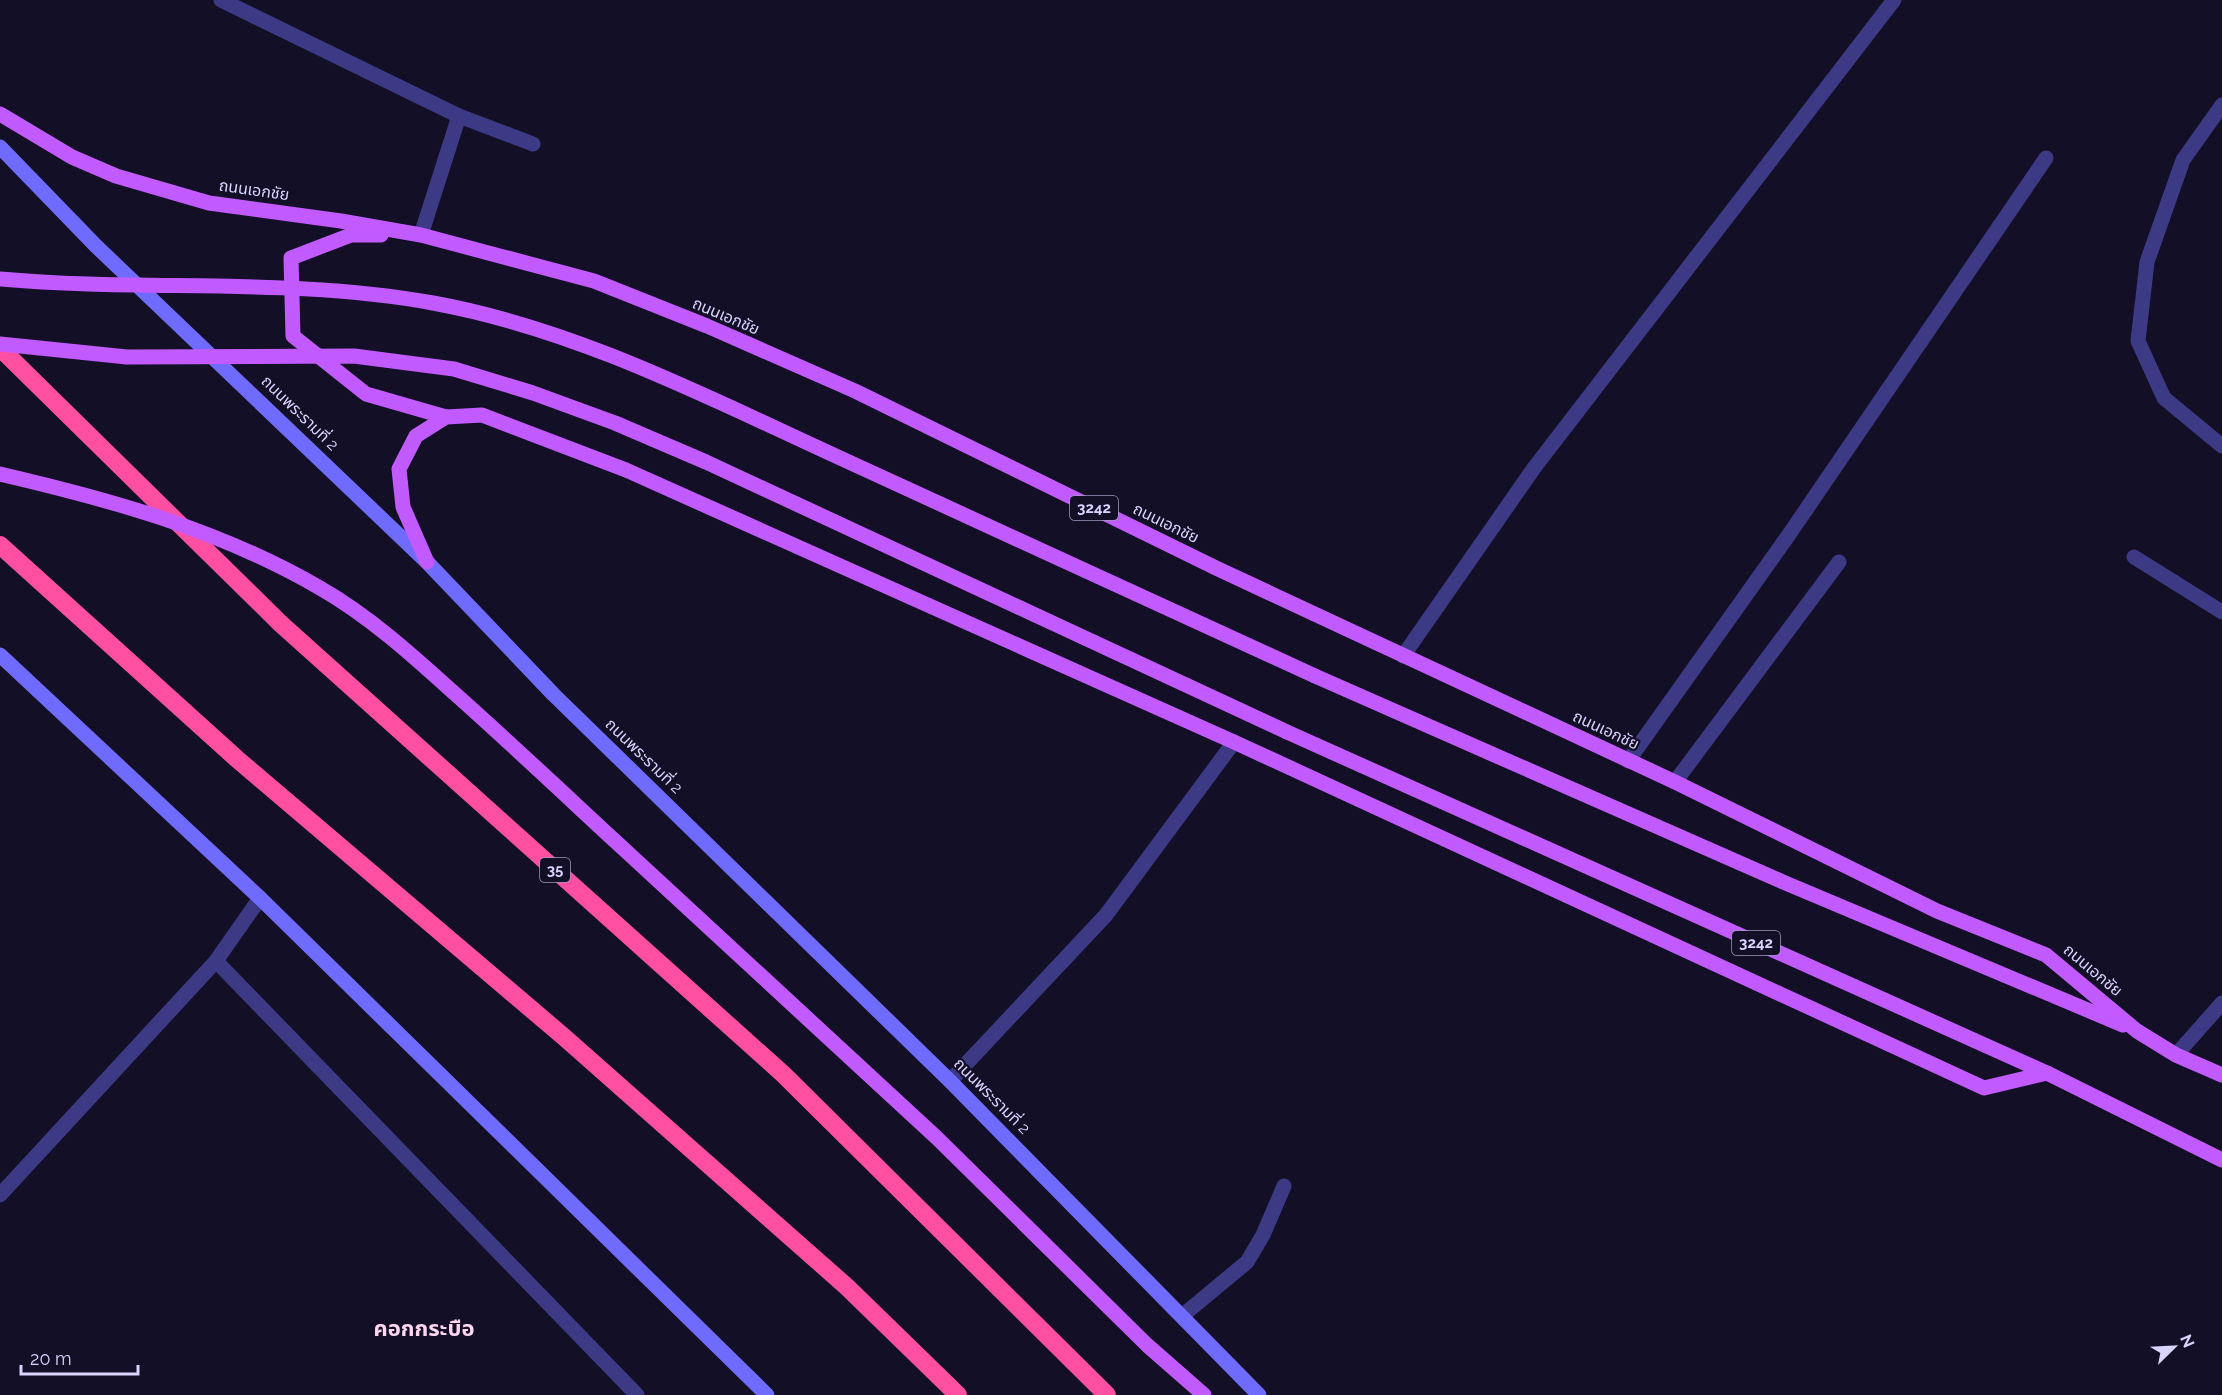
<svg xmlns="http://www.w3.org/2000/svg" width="2222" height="1395" font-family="Raleway,'Noto Sans Thai',sans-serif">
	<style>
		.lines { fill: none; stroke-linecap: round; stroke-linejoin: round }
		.lane { stroke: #3d3a85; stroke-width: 15 }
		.street { stroke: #3d3a85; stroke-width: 15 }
		.secondary { stroke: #6f6bff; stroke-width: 15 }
		.primary { stroke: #c25bff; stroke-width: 15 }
		.highway { stroke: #ff4fa3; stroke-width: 18 }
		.primary-bridge { stroke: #c25bff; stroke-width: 15 }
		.labels { text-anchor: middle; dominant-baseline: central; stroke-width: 4.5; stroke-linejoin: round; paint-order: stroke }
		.shield { fill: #130f26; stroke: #9e99be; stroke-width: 1.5 }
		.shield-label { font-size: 15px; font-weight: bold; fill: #d9d4ff }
		.street-label { font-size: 16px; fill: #d9d4ff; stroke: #130f26 }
		.district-label { font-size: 22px; font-weight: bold; fill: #ffd6f0; stroke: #130f26 }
	</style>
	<rect width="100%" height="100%" fill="#130f26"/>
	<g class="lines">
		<g class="lane">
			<path d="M221 0 459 116 421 235"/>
			<path d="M459 116 533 144"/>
			<path d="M216 961 637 1395"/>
		</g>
		<g class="street">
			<path d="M2222 105 2183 160 2147 262 2138 341 2164 398 2222 446"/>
			<path d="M2134 557 2222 612"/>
			<path d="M1403 656 1534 468 1894 0"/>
			<path d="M1628 761 1788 536 2046 158"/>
			<path d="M1675 782 1839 562"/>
			<path d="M2176 1055 2222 1003"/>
			<path d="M950 1081 1106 915 1234 742"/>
			<path d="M0 1195 216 961 260 898"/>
			<path d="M1182 1316 1247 1262 1263 1235 1284 1186"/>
		</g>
		<g class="secondary">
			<path d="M0 147 96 246 427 562 554 695 950 1081 1259 1395"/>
			<path d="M0 655 260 898 767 1395"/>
		</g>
		<g class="primary">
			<path d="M0 114 72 157 116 176 209 203 341 221 421 235 594 281 707 326 855 391 1216 568 1675 782 1937 911 2046 955 2137 1031 2176 1055 2222 1075"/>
			<path d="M381 235H351L291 258 293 336 366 394 446 417"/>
			<path d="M427 562 403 507 399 469 416 436 446 417 482 415 626 470 1234 742 1984 1088 2047 1073"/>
			<path d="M1315 676 1783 882 2123 1025"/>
			<path d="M1287 732 2047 1073 2222 1160"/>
			<path d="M614 840 937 1138 1147 1345 1204 1395"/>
		</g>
		<g class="highway">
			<path d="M0 348 281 624 783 1074 1107 1395"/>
			<path d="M0 545 237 759 564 1037 847 1287 958 1395"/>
		</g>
		<g class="primary-bridge">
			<path d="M0 279C144 292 290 277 433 303 576 329 707 397 838 457 997 530 1156 603 1315 676"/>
			<path d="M0 344 127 357 354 356 454 369 533 393 615 423 706 462 1287 732"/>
			<path d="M0 474C112 500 220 530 320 588 369 616 412 655 453 692 507 740 560 790 614 840"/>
		</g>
	</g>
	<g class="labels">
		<g class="shield">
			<rect x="1070" y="496" width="48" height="24" rx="4.5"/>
			<rect x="540" y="858" width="30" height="24" rx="4.5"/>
			<rect x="1732" y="931" width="48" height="24" rx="4.5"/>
		</g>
		<g class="shield-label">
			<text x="1094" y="508">3242</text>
			<text x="555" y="870">35</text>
			<text x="1756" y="943">3242</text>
		</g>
		<g class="street-label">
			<text transform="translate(254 190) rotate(8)">ถนนเอกชัย</text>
			<text transform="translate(726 316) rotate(23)">ถนนเอกชัย</text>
			<text transform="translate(300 413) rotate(44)">ถนนพระรามที่ 2</text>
			<text transform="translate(1166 523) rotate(26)">ถนนเอกชัย</text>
			<text transform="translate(1606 730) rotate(25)">ถนนเอกชัย</text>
			<text transform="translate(644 756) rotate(44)">ถนนพระรามที่ 2</text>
			<text transform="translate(2093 970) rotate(40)">ถนนเอกชัย</text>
			<text transform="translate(992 1096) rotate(45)">ถนนพระรามที่ 2</text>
		</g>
		<g class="district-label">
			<text x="424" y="1328">คอกกระบือ</text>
		</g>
	</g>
	<g transform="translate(2174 1347) rotate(66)" stroke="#130f26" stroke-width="4.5" paint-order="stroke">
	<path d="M0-4.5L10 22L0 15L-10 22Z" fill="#d9d4ff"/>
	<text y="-9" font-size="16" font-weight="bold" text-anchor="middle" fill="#d9d4ff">N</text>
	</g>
	<path d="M21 1365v9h117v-9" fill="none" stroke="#d9d4ff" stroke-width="3"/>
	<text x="30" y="1365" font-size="18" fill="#d9d4ff" stroke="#130f26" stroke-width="4.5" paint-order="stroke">20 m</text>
</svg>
